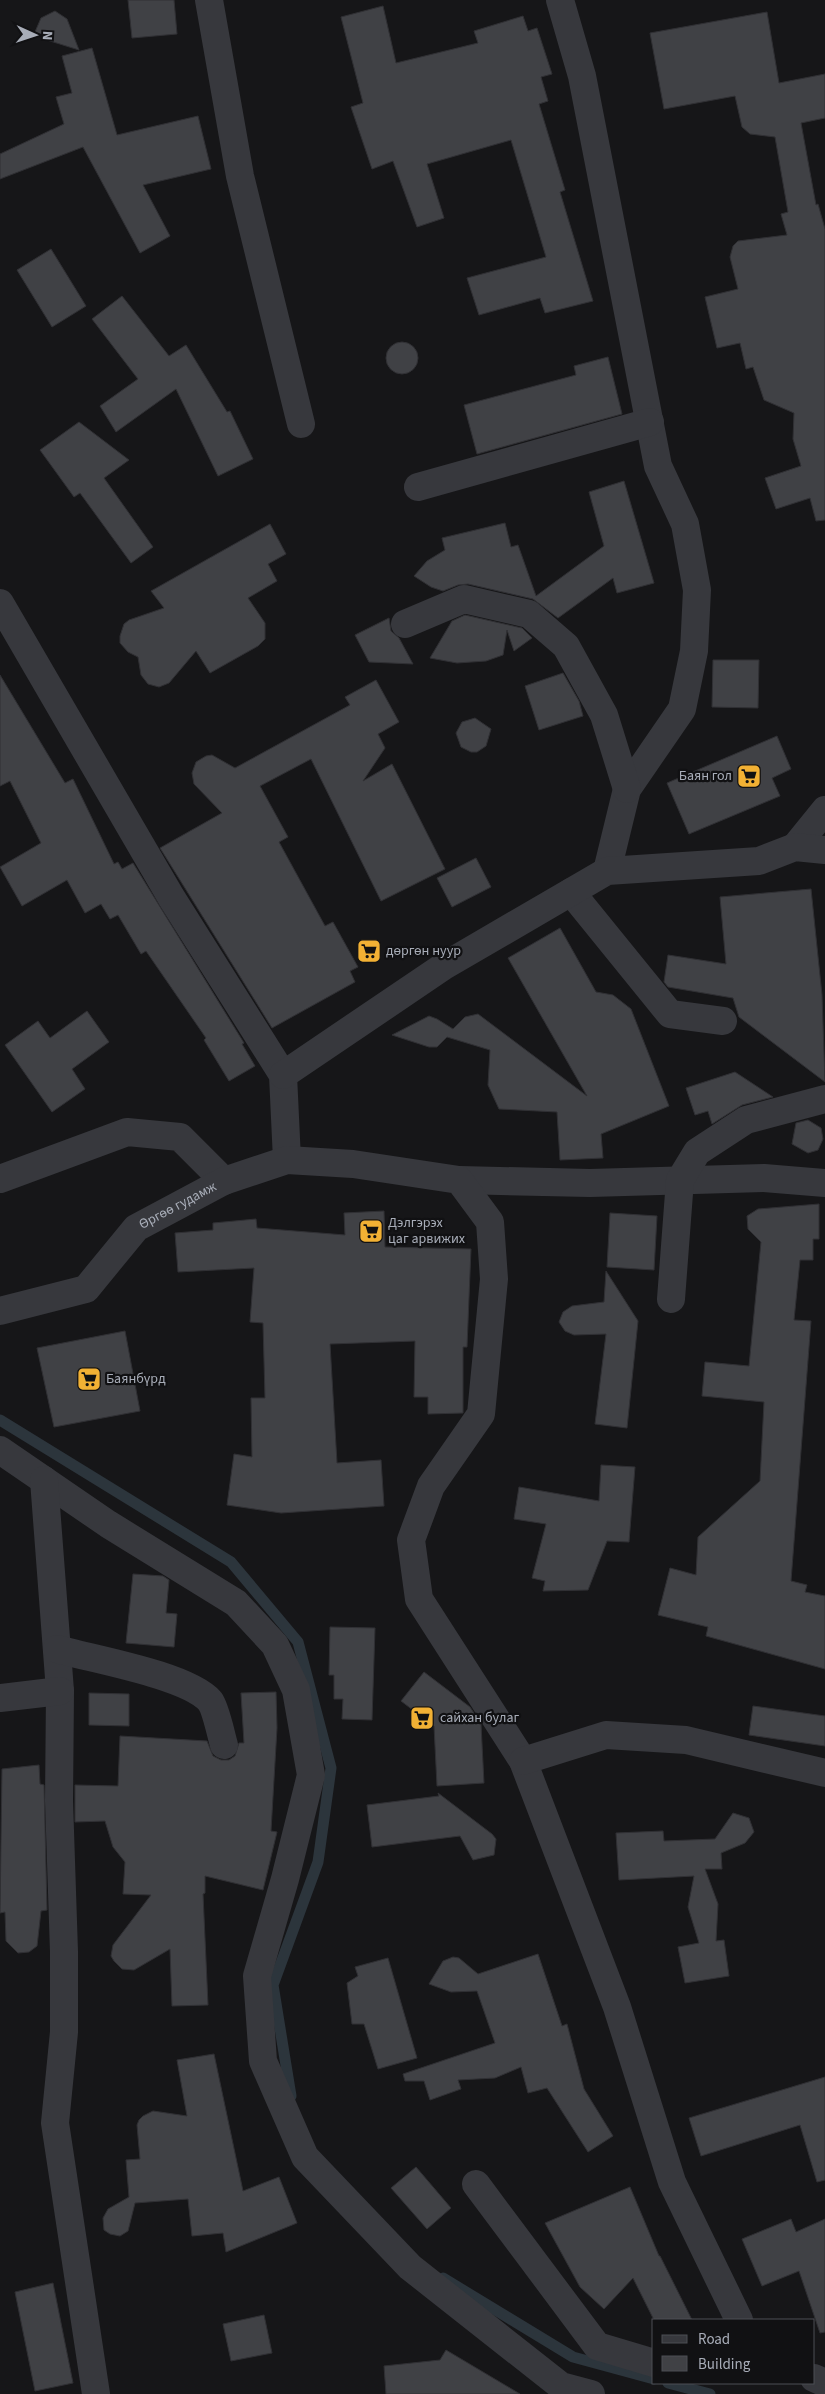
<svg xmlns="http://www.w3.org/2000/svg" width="825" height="2394" font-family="'Source Sans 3',sans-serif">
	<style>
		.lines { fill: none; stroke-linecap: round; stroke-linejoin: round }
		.stream { stroke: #2c353c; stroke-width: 11 }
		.building { fill: #404145; stroke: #303034 }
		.minor { stroke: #37383d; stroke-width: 28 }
		.labels { text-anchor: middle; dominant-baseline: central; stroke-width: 4.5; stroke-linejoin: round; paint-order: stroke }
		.poi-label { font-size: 14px; fill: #a8adb8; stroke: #111113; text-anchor: start }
		.street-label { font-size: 14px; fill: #a8adb8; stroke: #111113 }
	</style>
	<rect width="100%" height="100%" fill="#161618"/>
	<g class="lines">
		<g class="stream">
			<path d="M0 1420 231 1562 298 1642 331 1768 318 1862 273 1985 291 2096"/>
			<path d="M443 2278 573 2357 654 2379"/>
			<path d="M668 2383 710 2394"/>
		</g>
	</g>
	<g class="building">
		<path d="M128 0H174L177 34 132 38Z"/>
		<path d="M383 6 396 63 478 43 474 31 523 16 528 31 537 28 552 74 541 77 548 101 539 104 565 190 560 192 593 301 545 313 540 298 479 315 467 278 546 257 511 140 427 164 444 218 417 227 393 161 372 169 351 107 363 103 341 17Z"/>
		<path d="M55 11 67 19 79 50 47 40 35 32 41 18Z"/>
		<path d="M767 12 779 83 825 74V118L801 123 816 205 818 204 825 229V520L816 521 810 498 776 509 765 478 801 466 793 439 794 413 764 400 753 367 746 369 740 343 717 348 705 297 738 289 730 257 733 246 738 241 787 235 781 214 788 212 775 137 750 134 742 127 735 96 664 109 650 33Z"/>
		<path d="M92 48 117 135 198 116 211 169 143 185 170 236 140 253 83 147 0 179V154L64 124 56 97 72 93 62 56Z"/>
		<path d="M51 249 86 306 52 327 17 270Z"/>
		<path d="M122 296 169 356 186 345 227 412 230 411 253 459 218 476 176 389 116 432 100 406 138 379 92 319Z"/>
		<circle cx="402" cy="358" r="16"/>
		<path d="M608 357 622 414 477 454 464 405 576 375 574 366Z"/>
		<path d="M79 422 129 460 104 478 153 547 131 563 80 493 74 497 40 450Z"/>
		<path d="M624 481 654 583 617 593 613 578 558 618 533 599 468 584 458 585 443 591 431 587 414 576 427 561 445 550 442 538 505 523 511 547 518 545 536 596 604 546 589 492Z"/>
		<path d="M270 524 286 554 268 564 277 581 248 598 265 623V639L258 646 210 673 196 651 169 683 159 687 148 684 141 675 138 657 128 652 120 643V636L124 624 129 620 164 608 151 591Z"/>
		<path d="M465 615 522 628 532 638 514 651 507 630 503 655 486 661 457 663 430 658 452 621Z"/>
		<path d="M389 618 391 631 399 638 413 664 369 662 355 635Z"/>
		<path d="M713 660H759L758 708 712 707Z"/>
		<path d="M563 673 579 701 583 716 539 730 525 686Z"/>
		<path d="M0 675 65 783 73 779 114 864 118 862 122 869 133 863 244 1043 242 1044 255 1066 229 1081 204 1040 206 1038 146 951 141 954 118 915 110 919 101 904 85 913 67 880 22 906 0 867 41 843 10 781 0 786Z"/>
		<path d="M376 680 399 722 378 734 385 748 363 781 392 764 445 869 381 901 311 759 260 786 288 837 279 842 325 926 333 922 358 967 350 971 355 982 272 1028 160 848 222 813 194 784 192 773 196 762 206 756 212 755 235 768 350 705 345 697Z"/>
		<path d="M475 718 491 729 486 746 477 752H471L461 747 456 733 462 722Z"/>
		<path d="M777 736 791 769 772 778 780 796 689 834 667 783Z"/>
		<path d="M476 858 491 887 452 907 437 878Z"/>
		<path d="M811 889 822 995 825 1082 739 1017 733 998 668 987 664 982 668 955 726 964 720 897Z"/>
		<path d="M560 928 596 992 613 995 631 1009 669 1106 601 1134 603 1158 560 1160 557 1112 499 1109 488 1085 490 1050 447 1037 437 1047H429L392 1035 429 1016 437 1019 453 1029 465 1017 478 1014 587 1096 508 958Z"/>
		<path d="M87 1011 109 1042 72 1069 85 1089 52 1112 5 1045 38 1021 50 1038Z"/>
		<path d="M735 1072 773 1097 742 1105 712 1124 708 1111 695 1115 686 1088Z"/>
		<path d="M808 1120 821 1128 823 1139 818 1150 808 1153 792 1144 796 1123Z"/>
		<path d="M819 1204V1239H813V1260H800L794 1320 811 1321 791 1581 807 1585 805 1592 825 1596V1669L706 1636 708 1627 658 1615 670 1568 696 1575 698 1537 760 1481 764 1402 702 1396 705 1362 749 1366 761 1242 748 1229 747 1216 758 1209Z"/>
		<path d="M384 1211 385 1247 471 1249 467 1347H463V1413L428 1414V1397H414L415 1341 330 1344 337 1463 381 1460 384 1506 281 1513 227 1505 234 1454 252 1457 251 1398H265L263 1323 250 1322 254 1268 178 1272 175 1233 213 1230V1223L256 1219 257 1228 345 1235 344 1213Z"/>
		<path d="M610 1213 657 1216 654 1270 607 1267Z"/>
		<path d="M606 1271 638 1321 627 1428 595 1424 606 1334 574 1335 565 1331 559 1322 563 1312 572 1306 604 1302Z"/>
		<path d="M125 1331 140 1411 54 1427 37 1348Z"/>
		<path d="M601 1465 635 1467 629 1542 607 1541 588 1590 543 1591 545 1581 532 1578 546 1524 514 1519 519 1487 599 1501Z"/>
		<path d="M133 1574 163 1576 169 1580 166 1613 177 1614 174 1647 126 1643Z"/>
		<path d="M330 1627 375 1628 372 1720 342 1719 343 1699H334V1675H329Z"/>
		<path d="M424 1672 470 1707 481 1724 484 1783 437 1786 434 1726 401 1701Z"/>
		<path d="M276 1692 277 1728 271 1831 277 1832 263 1890 205 1876V1893L203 1894 208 2005 172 2006 170 1949 134 1970 122 1969 114 1961 111 1956 113 1945 151 1895 123 1894 125 1862 113 1847 105 1821 75 1822V1785L118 1786 120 1736 207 1741 213 1756 221 1760H229L235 1756 239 1743H244L241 1693Z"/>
		<path d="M89 1693 129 1694V1726L89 1725Z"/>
		<path d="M753 1706 825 1716V1746L749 1735Z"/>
		<path d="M39 1765 40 1784 44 1785 47 1910 41 1911 37 1946 29 1952 18 1953 6 1941 5 1912 0 1913 2 1769Z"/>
		<path d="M438 1793 492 1834 496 1839 494 1855 473 1860 460 1836 372 1847 367 1805 439 1796Z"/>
		<path d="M733 1813 749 1818 754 1832 745 1843 721 1853 722 1869H705L718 1904 716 1941 724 1940 729 1976 685 1983 678 1947 699 1943 688 1907 694 1876 619 1880 616 1833 663 1831 664 1841 715 1839Z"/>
		<path d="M538 1954 562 2026 567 2024 584 2089 613 2136 588 2152 547 2088 528 2093 521 2067 495 2078 458 2080 461 2089 430 2100 424 2081H405L403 2074 495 2043 477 1991 451 1992 429 1984 443 1961 453 1957 459 1958 478 1974Z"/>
		<path d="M388 1958 417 2058 378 2069 364 2024H352L347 1983 358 1976 355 1967Z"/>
		<path d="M214 2054 243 2191 279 2177 297 2223 226 2252 223 2233 192 2236 188 2199 135 2203 128 2231 120 2236 110 2234 104 2230 103 2218 108 2209 129 2197 126 2160 140 2159 137 2125 139 2120 143 2116 153 2111 187 2116 177 2060Z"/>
		<path d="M825 2077V2180L817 2182 800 2125 701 2156 689 2118Z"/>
		<path d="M416 2167 451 2208 427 2229 391 2188Z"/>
		<path d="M630 2187 659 2256H660L692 2320H654L633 2278 604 2309 580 2287 545 2223Z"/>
		<path d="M791 2219 796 2232 825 2219V2332L820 2333 799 2271 762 2286 742 2239Z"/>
		<path d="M53 2283 73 2383 35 2391 15 2292Z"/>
		<path d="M264 2315 272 2353 231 2361 223 2324Z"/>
		<path d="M446 2350 520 2394H386L384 2366 440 2360Z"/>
	</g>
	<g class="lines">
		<g class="minor">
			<path d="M209 0 240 176 301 424"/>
			<path d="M560 0 582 76 658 466 685 524 697 590 694 651 682 709 627 789 607 871"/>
			<path d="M418 487 650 422"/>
			<path d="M0 603 171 897 283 1075 287 1160"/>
			<path d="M405 624 464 599 529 614 566 646 604 715 627 789"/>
			<path d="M795 847 825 810"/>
			<path d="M571 892 670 1014 723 1021"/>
			<path d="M283 1075 444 966 607 871 759 861 795 847 825 850"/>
			<path d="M0 1179 127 1132 180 1137 224 1181"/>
			<path d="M459 1180 590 1183 764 1178 825 1183"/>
			<path d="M671 1299 680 1180 697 1152 746 1120 825 1099"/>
			<path id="s1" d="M0 1311 86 1289 136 1228 224 1181 287 1160 353 1164 459 1180 490 1222 494 1279 481 1414 431 1486 411 1540 419 1599 523 1761 617 2007 672 2182 739 2320"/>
			<path d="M0 1450 108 1524 236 1603 275 1645 296 1690 311 1775 285 1879 257 1976 263 2061 305 2157 410 2267 561 2386 591 2394"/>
			<path d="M44 1480 60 1691 59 1801 64 1952V2032L55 2123 96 2394"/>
			<path d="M57 1649C92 1659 187 1675 210 1701 216 1709 221 1735 224 1745"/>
			<path d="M0 1698 60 1691"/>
			<path d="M523 1761 606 1735 686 1740 825 1773"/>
			<path d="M476 2184 597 2346 654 2363"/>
			<path d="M814 2378 825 2383"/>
		</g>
	</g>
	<defs>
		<g id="supermarket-square" transform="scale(1.25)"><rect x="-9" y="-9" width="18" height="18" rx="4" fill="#f2b134" stroke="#111113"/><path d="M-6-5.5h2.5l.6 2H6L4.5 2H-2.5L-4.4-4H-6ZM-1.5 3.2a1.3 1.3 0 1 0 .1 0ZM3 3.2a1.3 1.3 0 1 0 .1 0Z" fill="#111"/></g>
	</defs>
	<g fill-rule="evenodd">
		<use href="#supermarket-square" x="749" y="776"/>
		<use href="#supermarket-square" x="369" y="951"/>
		<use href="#supermarket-square" x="371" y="1231"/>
		<use href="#supermarket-square" x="89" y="1379"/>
		<use href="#supermarket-square" x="422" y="1718"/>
	</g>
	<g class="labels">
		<g class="poi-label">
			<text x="732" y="776" text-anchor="end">Баян гол</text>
			<text x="386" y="951">дөргөн нуур</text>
			<text x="388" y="1223">Дэлгэрэх<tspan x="388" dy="16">цаг арвижих</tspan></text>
			<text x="106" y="1379">Баянбүрд</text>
			<text x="440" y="1718">сайхан булаг</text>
		</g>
		<g class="street-label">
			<text stroke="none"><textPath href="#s1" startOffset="215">Өргөө гудамж</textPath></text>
		</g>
	</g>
	<rect x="652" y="2319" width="162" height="65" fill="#111113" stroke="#4d4f55"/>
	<rect x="662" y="2335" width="25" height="8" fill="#37383d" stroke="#4d4f55"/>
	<text x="698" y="2344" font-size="15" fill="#a8adb8">Road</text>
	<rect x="662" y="2356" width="25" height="15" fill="#404145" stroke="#4d4f55"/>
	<text x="698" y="2369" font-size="15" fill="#a8adb8">Building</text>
	<g transform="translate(35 35) rotate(93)" stroke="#111113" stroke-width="4" paint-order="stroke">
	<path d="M0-4L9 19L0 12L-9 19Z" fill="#a8adb8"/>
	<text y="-8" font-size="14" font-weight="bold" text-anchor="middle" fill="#a8adb8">N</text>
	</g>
</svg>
